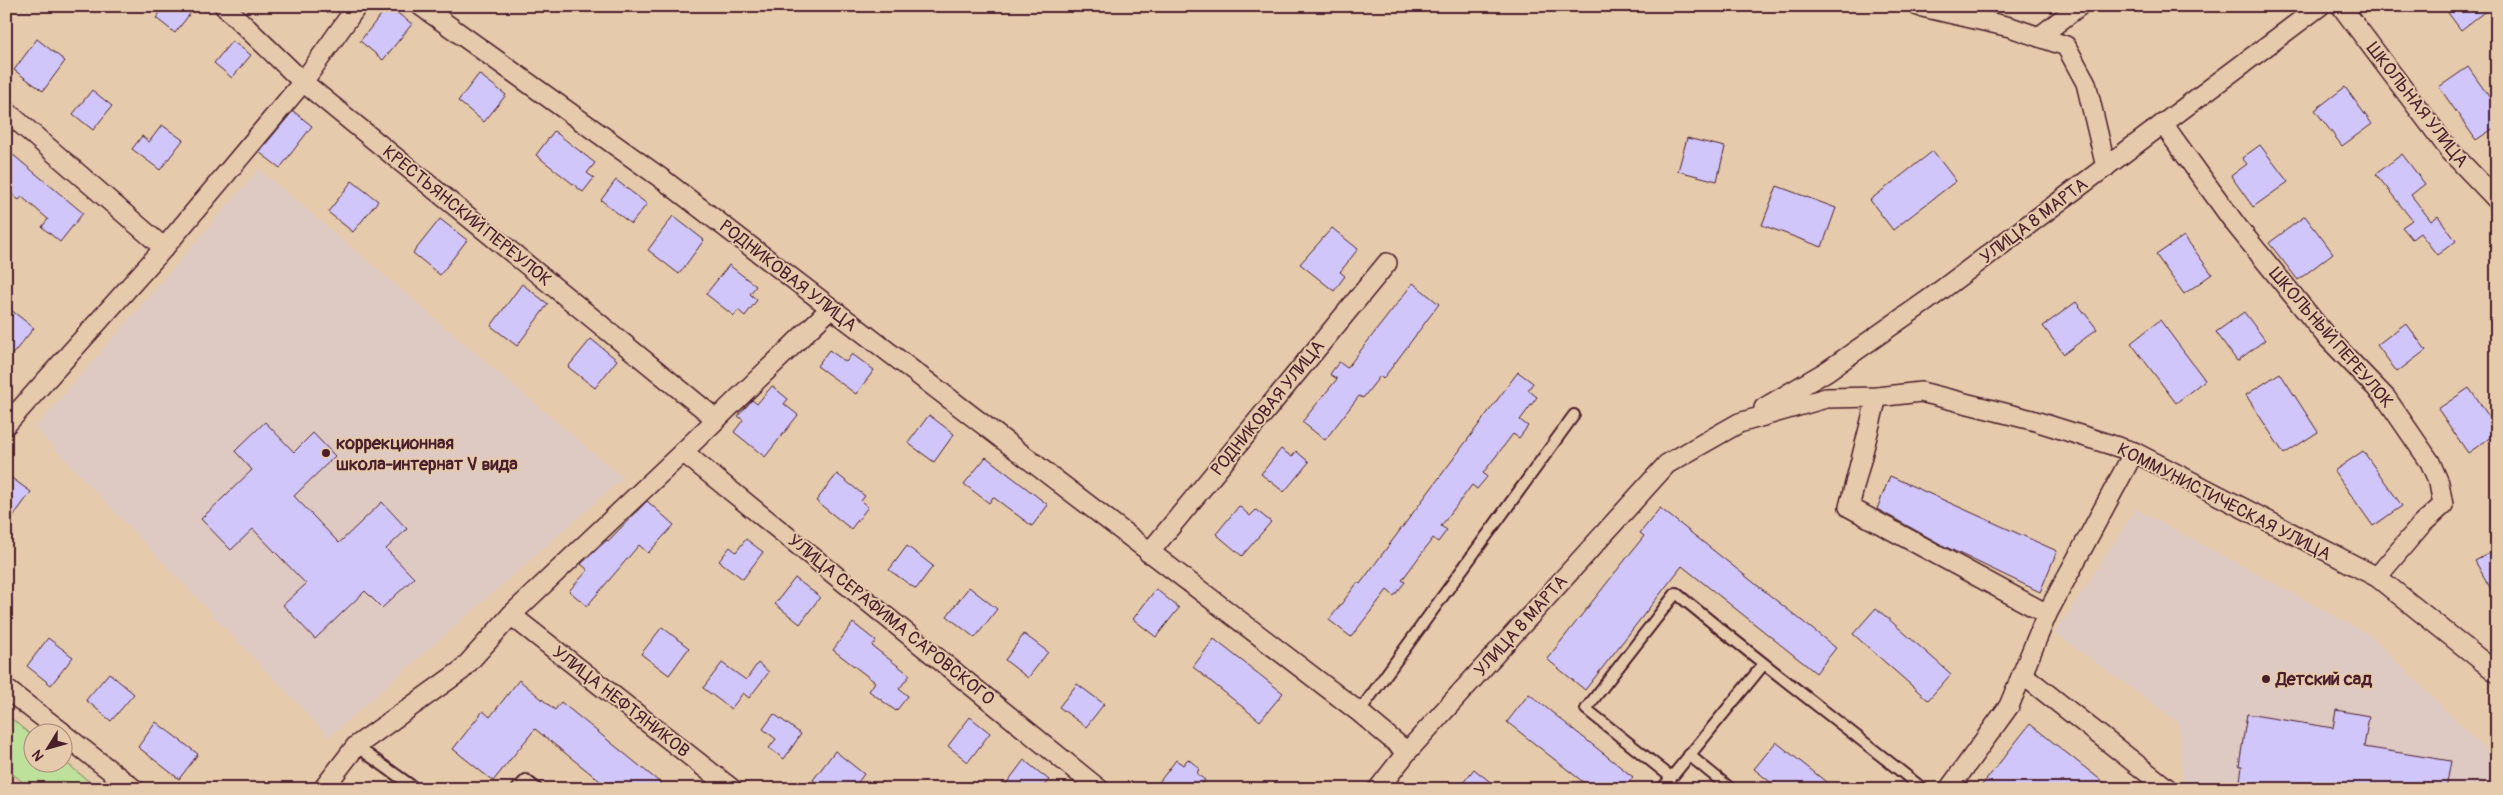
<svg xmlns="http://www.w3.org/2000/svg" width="2503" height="795" font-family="Pangolin,sans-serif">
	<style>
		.built { fill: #dfc9c3 }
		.green { fill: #bde09a; stroke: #848062 }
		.building { fill: #d0c6f9; stroke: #4a1f2b }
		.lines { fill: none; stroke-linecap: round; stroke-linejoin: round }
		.service-casing { stroke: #4a1f2b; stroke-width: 14 }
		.minor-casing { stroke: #4a1f2b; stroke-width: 22 }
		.service { stroke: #e5caac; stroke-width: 10 }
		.minor { stroke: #e5caac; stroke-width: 19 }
		.poi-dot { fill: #4a1f2b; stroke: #e5caac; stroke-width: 2 }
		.labels { text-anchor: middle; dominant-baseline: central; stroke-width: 4; stroke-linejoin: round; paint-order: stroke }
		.street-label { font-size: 18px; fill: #4a1f2b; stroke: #e5caac }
		.poi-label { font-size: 18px; font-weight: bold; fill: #4a1f2b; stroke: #e5caac; text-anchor: start }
	</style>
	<rect width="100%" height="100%" fill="#e5caac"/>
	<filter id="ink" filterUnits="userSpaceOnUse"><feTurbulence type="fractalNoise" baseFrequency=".02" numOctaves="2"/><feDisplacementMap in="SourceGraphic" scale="10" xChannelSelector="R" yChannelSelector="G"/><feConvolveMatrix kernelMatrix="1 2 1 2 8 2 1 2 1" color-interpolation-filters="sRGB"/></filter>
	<g filter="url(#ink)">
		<g class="built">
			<path d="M259 169 623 478 329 737 35 428Z"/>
			<path d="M2136 509 2370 635 2497 761V789H2183L2178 722 2055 633Z"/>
		</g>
		<path class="green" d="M6 714 32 736V762H62L63 760 98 789H32L6 769Z"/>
		<g class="building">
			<path d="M165 6H196L175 33 156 18Z"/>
			<path d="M388 6 412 24 383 60 360 41Z"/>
			<path d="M2443 6H2492L2461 30Z"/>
			<path d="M37 39 65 61 43 91 14 70Z"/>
			<path d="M232 41 251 55 232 78 214 63Z"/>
			<path d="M2468 67 2497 108V126L2476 140 2439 87Z"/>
			<path d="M479 74 506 95 484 122 458 101Z"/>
			<path d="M2345 87 2372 124 2342 146 2315 110Z"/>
			<path d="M92 90 112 106 93 130 73 114Z"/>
			<path d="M293 111 312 126 280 168 259 152Z"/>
			<path d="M162 125 183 140 160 170 132 149 142 136 149 142Z"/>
			<path d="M554 131 595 163 587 173 594 178 583 192 536 155Z"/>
			<path d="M1687 138 1725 147 1717 181 1678 171Z"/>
			<path d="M2260 145 2288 182 2253 207 2231 176 2247 164 2242 158Z"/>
			<path d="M6 149 83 213 60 242 42 227 48 219 22 197 19 200 6 190Z"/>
			<path d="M1933 151 1956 181 1893 230 1870 200Z"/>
			<path d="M2402 154 2425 184 2411 195 2431 221 2438 216 2456 241 2437 255 2420 233 2412 239 2402 227 2412 220 2376 174Z"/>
			<path d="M616 180 647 204 631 224 601 200Z"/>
			<path d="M352 181 378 201 353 232 328 212Z"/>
			<path d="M1777 186 1836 208 1822 247 1762 225Z"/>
			<path d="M673 216 704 240 679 274 648 250Z"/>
			<path d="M2305 216 2333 253 2298 280 2269 243Z"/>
			<path d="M440 219 467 240 440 275 413 253Z"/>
			<path d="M1332 228 1358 249 1340 272 1345 276 1334 291 1300 264Z"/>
			<path d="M2184 236 2212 274 2184 294 2156 255Z"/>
			<path d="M729 265 756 286 750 294 757 300 745 316 738 310 734 316 706 294Z"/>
			<path d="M1413 283 1439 304 1383 379 1380 376 1363 398 1359 396 1325 440 1302 422 1337 379 1330 374 1339 362 1347 368Z"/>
			<path d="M522 284 548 304 517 346 491 326Z"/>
			<path d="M2076 302 2097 329 2064 354 2043 326Z"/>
			<path d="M6 306 34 328 6 362Z"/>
			<path d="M2244 312 2265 340 2237 361 2216 332Z"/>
			<path d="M2160 320 2205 380 2176 403 2131 343Z"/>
			<path d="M2406 323 2426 350 2397 372 2377 345Z"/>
			<path d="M591 339 617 360 595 388 568 367Z"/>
			<path d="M829 350 846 362 852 354 874 370 856 394 817 366Z"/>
			<path d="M1518 372 1533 383 1528 390 1537 397 1520 420 1528 426 1519 438 1513 434 1483 473 1487 477 1477 489 1472 485 1441 526 1447 530 1438 542 1433 538 1402 580 1405 582 1394 596 1387 590 1351 637 1329 620 1358 582 1360 584Z"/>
			<path d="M2280 373 2318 432 2284 454 2246 395Z"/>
			<path d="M772 386 788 399 784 404 798 415 765 457 734 432 743 420 738 416 746 407 752 400 757 404Z"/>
			<path d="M2469 388 2497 428V433L2468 453 2438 409Z"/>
			<path d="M929 415 954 434 934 462 908 443Z"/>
			<path d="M265 422 294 452 313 433 335 456 294 496 339 543 382 502 407 529 386 549 414 578 382 608 365 591 315 639 283 605 306 584 253 529 231 550 201 519 252 470 235 451Z"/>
			<path d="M1281 449 1292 457 1296 451 1309 462 1284 492 1261 474Z"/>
			<path d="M2363 451 2402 506 2373 526 2334 471Z"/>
			<path d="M986 457 1048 505 1032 526 993 497 989 503 964 484Z"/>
			<path d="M6 474 31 492 6 526Z"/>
			<path d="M837 474 865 496 861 501 868 507 851 529 816 501Z"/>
			<path d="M1890 476 2057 551 2040 592 1944 546 1877 509Z"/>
			<path d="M647 501 674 525 648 553 639 545 587 606 569 591 588 570 581 564 607 540 608 541Z"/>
			<path d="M1239 506 1250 516 1256 510 1271 522 1242 556 1216 534Z"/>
			<path d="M1660 508 1836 648 1816 673 1682 566 1585 690 1547 659 1644 536 1640 533Z"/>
			<path d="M746 539 763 552 743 579 719 561 730 547 736 552Z"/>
			<path d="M907 546 933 566 916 589 889 570Z"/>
			<path d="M2497 549V600L2475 561Z"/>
			<path d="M795 578 820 597 800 624 775 604Z"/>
			<path d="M969 587 997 609 975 638 947 616Z"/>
			<path d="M1156 589 1179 608 1156 637 1133 619Z"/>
			<path d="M1876 608 1951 674 1928 700 1853 634Z"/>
			<path d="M853 623 876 641 872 646 910 675 899 689 908 696 896 711 869 691 875 682 833 650Z"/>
			<path d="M662 627 689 648 669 675 641 654Z"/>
			<path d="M1024 634 1048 652 1028 678 1005 660Z"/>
			<path d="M48 638 73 657 51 685 27 666Z"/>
			<path d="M1214 639 1283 693 1260 721 1193 667Z"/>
			<path d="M722 663 746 680 758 663 769 672 749 698 743 693 731 709 703 688Z"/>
			<path d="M109 673 134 694 111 721 86 700Z"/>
			<path d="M519 680 555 710 561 702 668 789H610L535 729 493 781 453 749 483 711 490 717Z"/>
			<path d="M1077 684 1104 704 1086 727 1059 707Z"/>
			<path d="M1529 694 1633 777 1623 789H1592L1507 722Z"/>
			<path d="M2336 710 2369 716 2364 747 2451 761 2446 789H2239L2242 766H2239L2247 714 2333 728Z"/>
			<path d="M774 714 801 734 784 759 769 748 776 739 763 729Z"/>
			<path d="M970 717 990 733 968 762 948 746Z"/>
			<path d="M156 722 198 754 179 779 138 747Z"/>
			<path d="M2030 724 2112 789H1979Z"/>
			<path d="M1776 742 1835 789H1779L1754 769Z"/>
			<path d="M835 751 864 774 853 789H825L813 780Z"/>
			<path d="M1188 759 1199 768 1197 774 1205 780 1198 789H1154L1176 760 1183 765Z"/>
			<path d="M1024 760 1049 780 1041 789H1002Z"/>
			<path d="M1474 769 1499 789H1458Z"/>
		</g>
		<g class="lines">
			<g class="service-casing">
				<g id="service">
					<path d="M1359 712 1574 415"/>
					<path d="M356 746 416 789"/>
					<path d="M1689 755 1731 789"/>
					<path d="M1671 777 1586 709 1676 593C1757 660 1841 723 1923 789"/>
					<path d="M517 789 526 780 537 789"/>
					<path d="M1662 789 1763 665"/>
				</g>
			</g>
			<g class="minor-casing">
				<g id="minor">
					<path d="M224 6 303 82 716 419"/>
					<path d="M421 6 665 181 1359 712 1407 752"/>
					<path d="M1918 6 2010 27 2066 46 2086 83 2106 167"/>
					<path d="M2341 6 2450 151 2497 200"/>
					<path d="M2039 37 2079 6"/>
					<path d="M6 111 164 248"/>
					<path d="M2163 124 2236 225 2326 336 2386 398 2430 462 2439 483 2443 505 2421 525 2377 577"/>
					<path d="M1877 397 1849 507 2047 614 2134 452"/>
					<path d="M1764 408 1827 371 1928 300 2320 6"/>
					<path d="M6 425 164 248 303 82 357 6"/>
					<path d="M683 452 1099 789"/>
					<path d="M1149 553 1387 263"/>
					<path d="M511 615 732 789"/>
					<path d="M2022 674 2168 789"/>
					<path d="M6 689 62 732"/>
					<path d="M62 733 134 789"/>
					<path d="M323 789 356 746 462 670 511 615 683 452 830 309"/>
					<path d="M1378 789 1407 752 1667 464 1739 423 1826 398 1877 397 1921 392 2032 420 2134 452 2377 577 2497 673"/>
					<path d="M1949 789 2009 706 2047 614"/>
				</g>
			</g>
			<use href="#service" class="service"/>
			<use href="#minor" class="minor"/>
		</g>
	</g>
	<g class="poi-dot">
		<circle cx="326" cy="453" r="5"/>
		<circle cx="2266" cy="679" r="5"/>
	</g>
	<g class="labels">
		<g class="street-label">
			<text transform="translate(2417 105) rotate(52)">ШКОЛЬНАЯ УЛИЦА</text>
			<text transform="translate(467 216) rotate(39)">КРЕСТЬЯНСКИЙ ПЕРЕУЛОК</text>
			<text transform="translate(2034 221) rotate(-37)">УЛИЦА 8 МАРТА</text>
			<text transform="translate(788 276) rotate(38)">РОДНИКОВАЯ УЛИЦА</text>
			<text transform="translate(2331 338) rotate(49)">ШКОЛЬНЫЙ ПЕРЕУЛОК</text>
			<text transform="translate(1268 408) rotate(-51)">РОДНИКОВАЯ УЛИЦА</text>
			<text transform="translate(2224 502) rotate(27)">КОММУНИСТИЧЕСКАЯ УЛИЦА</text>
			<text transform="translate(891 620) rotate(39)">УЛИЦА СЕРАФИМА САРОВСКОГО</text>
			<text transform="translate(1521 626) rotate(-48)">УЛИЦА 8 МАРТА</text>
			<text transform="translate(621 702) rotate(38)">УЛИЦА НЕФТЯНИКОВ</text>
		</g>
		<g class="poi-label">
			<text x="336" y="443">коррекционная<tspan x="336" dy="21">школа-интернат V вида</tspan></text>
			<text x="2276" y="679">Детский сад</text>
		</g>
	</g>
	<rect width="2503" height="795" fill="none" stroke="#e5caac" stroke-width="25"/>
	<rect x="12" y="12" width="2478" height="770" fill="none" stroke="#4a1f2b" stroke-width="2" filter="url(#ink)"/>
	<g transform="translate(48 748) rotate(233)"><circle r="24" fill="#e5caac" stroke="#a78678"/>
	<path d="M0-4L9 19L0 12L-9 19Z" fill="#4a1f2b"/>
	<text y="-8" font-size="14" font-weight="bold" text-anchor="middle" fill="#4a1f2b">N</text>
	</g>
</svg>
